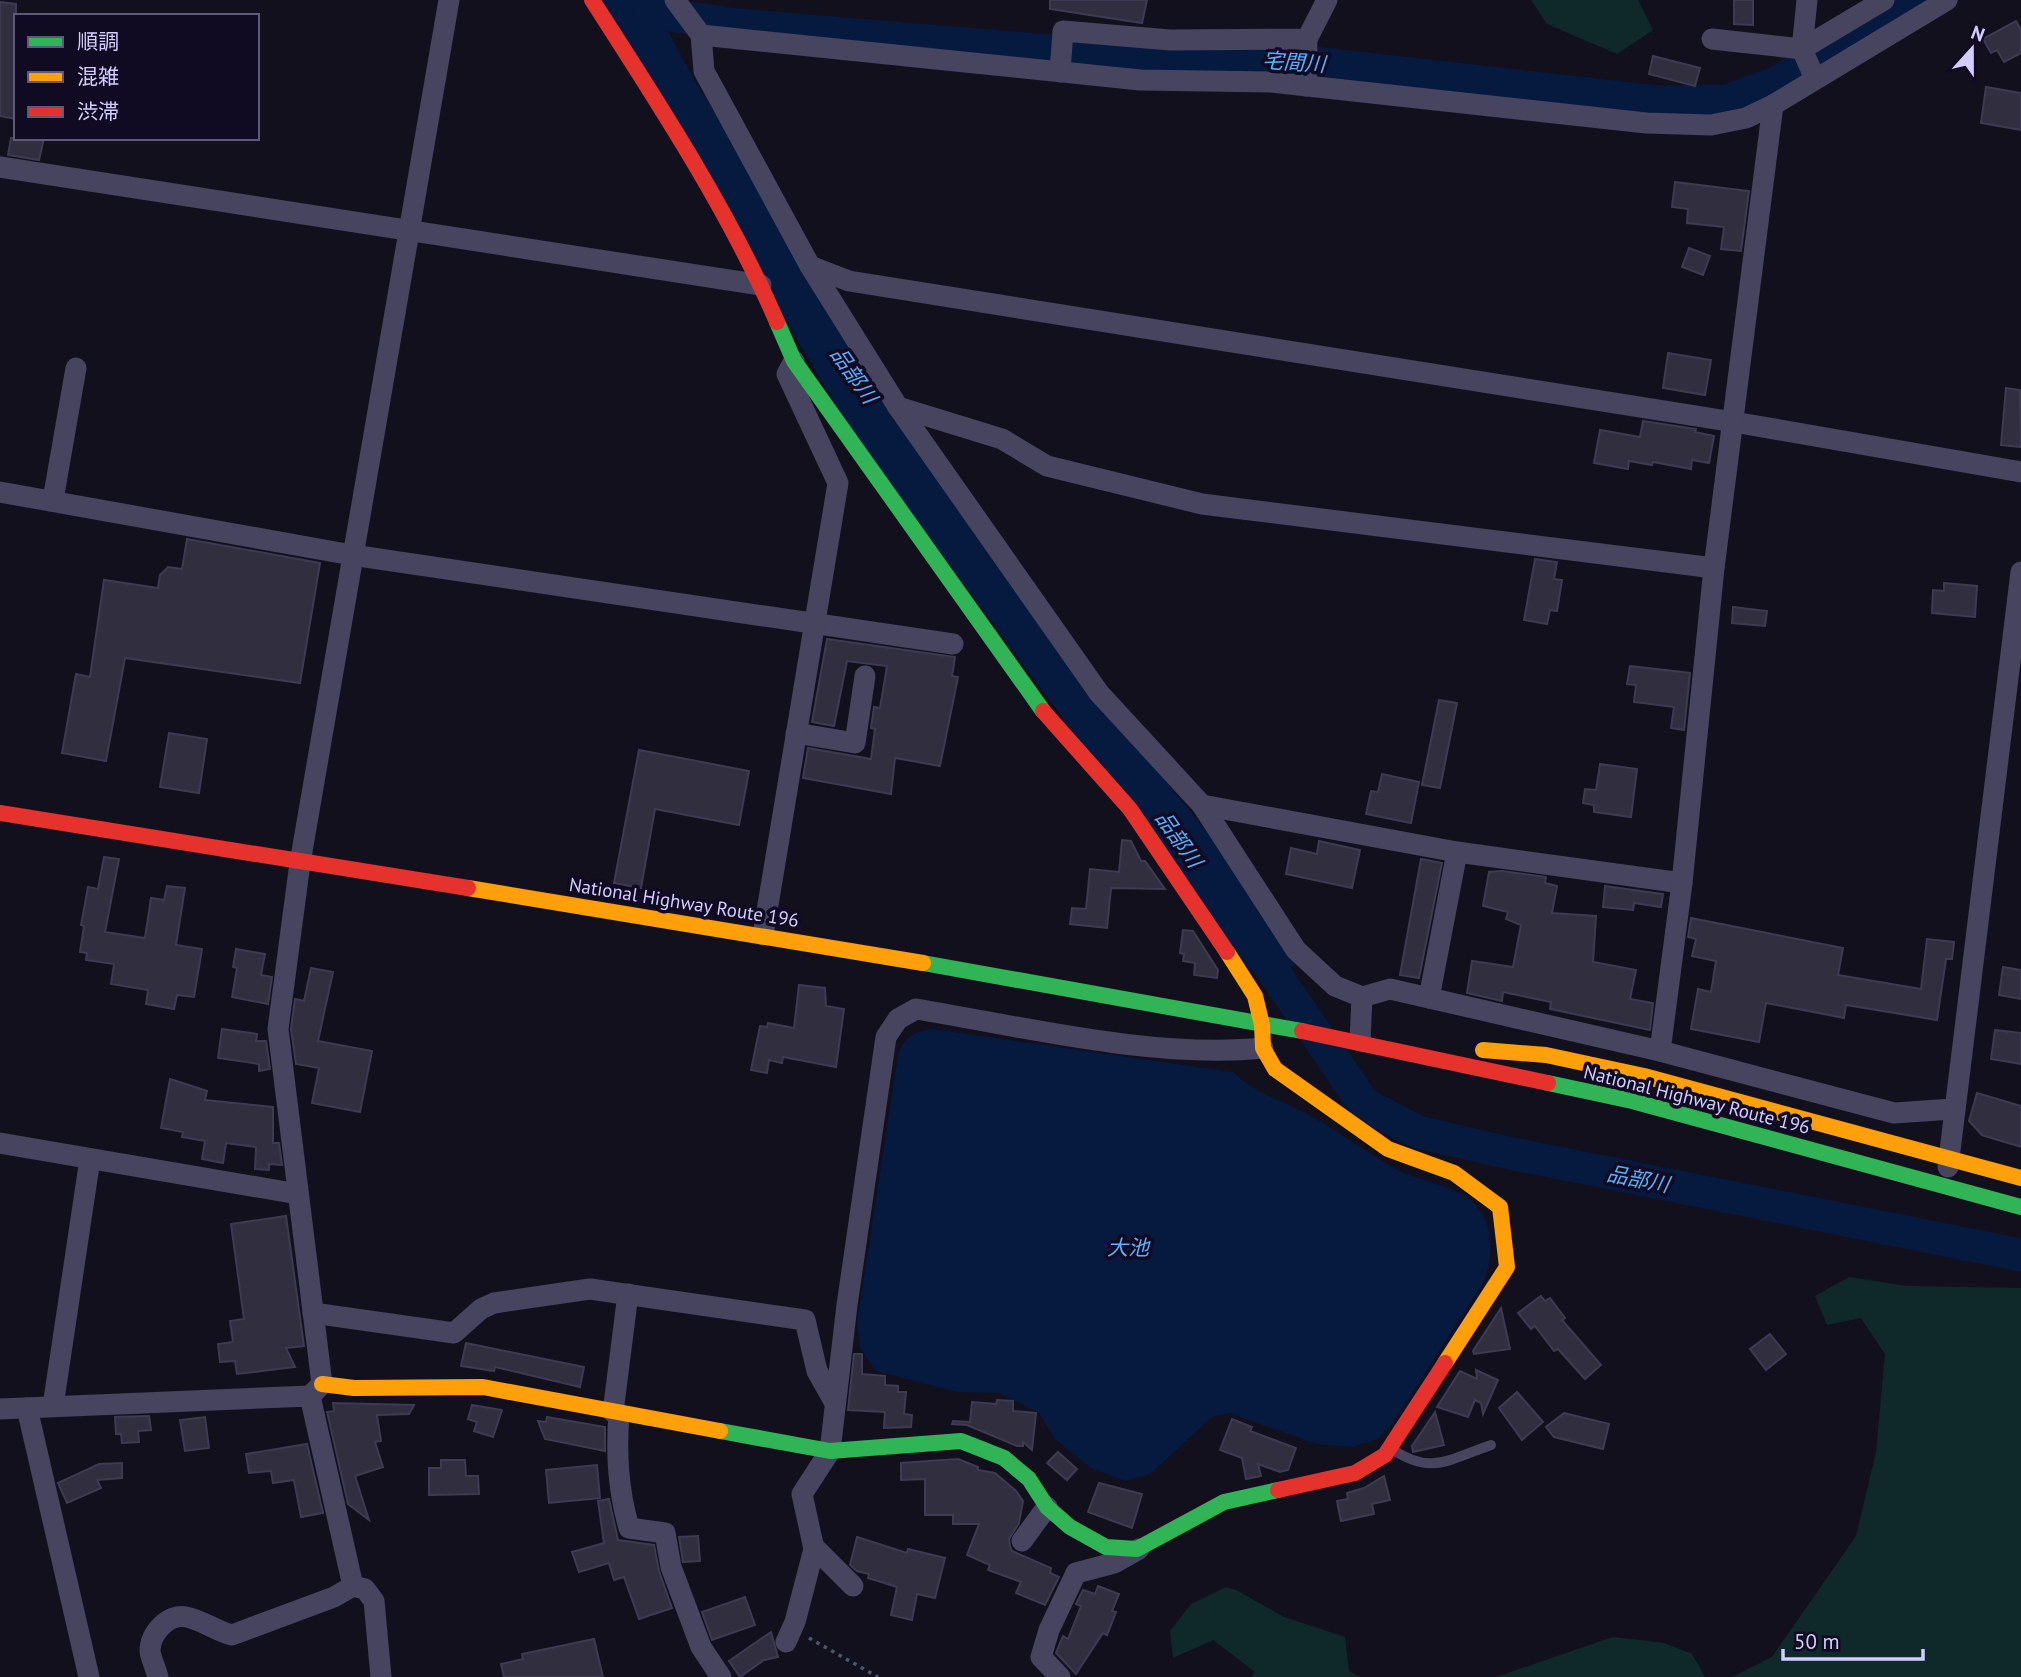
<svg xmlns="http://www.w3.org/2000/svg" width="2021" height="1677" font-family="'PT Sans','Noto Sans JP',sans-serif">
	<style>
		.green { fill: #0f292a }
		.water { fill: #06193e }
		.lines { fill: none; stroke-linecap: round; stroke-linejoin: round }
		.river { stroke: #06193e; stroke-width: 33 }
		.building { fill: #312e40; stroke: #3e3a52; stroke-width: 2 }
		.path { stroke: #485869; stroke-width: 3.5; stroke-dasharray: 3.5 5; stroke-linecap: butt }
		.lane { stroke: #46445e; stroke-width: 10 }
		.street { stroke: #46445e; stroke-width: 21 }
		.fast { stroke: #30b455; stroke-width: 16 }
		.slow { stroke: #ff9f0a; stroke-width: 16 }
		.jam { stroke: #e5322d; stroke-width: 16 }
		.labels { text-anchor: middle; dominant-baseline: central; stroke-width: 7; stroke-linejoin: round; paint-order: stroke }
		.street-label { font-size: 19px; fill: #d3cdff; stroke: #100b22 }
		.water-label { font-size: 21px; font-style: italic; fill: #5bb1ff; stroke: #100b22 }
	</style>
	<rect width="100%" height="100%" fill="#13101d"/>
	<g class="green">
		<path d="M1531 0H1638L1653 30 1617 54 1547 24Z"/>
		<path d="M1849 1277 1906 1286 2021 1288V1677H1732L1772 1657 1856 1536 1876 1452 1885 1354 1861 1318 1827 1325 1815 1296Z"/>
		<path d="M1226 1587 1238 1591 1284 1617 1345 1637 1349 1671 1360 1677H1251L1255 1672 1213 1640 1173 1658 1170 1631 1191 1604Z"/>
		<path d="M1613 1637 1664 1643 1692 1654 1705 1677H1496Z"/>
	</g>
	<g class="water">
		<path d="M596 0H651L699 88 758 182 1137 745 1213 840 1296 966 1249 970 853 434Z"/>
		<path d="M933 1029 1233 1072C1254 1093 1281 1100 1307 1114 1338 1131 1367 1153 1398 1170 1418 1181 1457 1186 1472 1201 1495 1223 1494 1254 1484 1281L1392 1424 1377 1439 1352 1447 1316 1444 1230 1413 1212 1417 1150 1474 1125 1481 1091 1468 1055 1439 1039 1413 999 1393 957 1392 876 1371 860 1348 857 1323 898 1056C904 1037 913 1031 933 1029Z"/>
	</g>
	<g class="lines">
		<g class="river">
			<path d="M649 12 738 25 1110 56 1288 60 1657 102 1727 101 1778 82 1912 0"/>
			<path d="M1245 930 1364 1104 1418 1132 1509 1153 2021 1255"/>
		</g>
	</g>
	<g class="building">
		<path d="M1050 0H1147L1142 23 1050 9Z"/>
		<path d="M1734 0H1753V25L1734 24Z"/>
		<path d="M0 2 16 4V119L0 116Z"/>
		<path d="M2016 21 2021 30V53L2004 62 1997 50 1991 53 1983 39Z"/>
		<path d="M1653 56 1700 68 1695 86 1649 74Z"/>
		<path d="M1986 87 2021 93V130L1981 123Z"/>
		<path d="M11 138H44L39 160 8 155Z"/>
		<path d="M1675 182 1749 191 1741 251 1721 249 1724 227 1687 223 1688 209 1672 207Z"/>
		<path d="M1689 248 1710 256 1703 275 1682 267Z"/>
		<path d="M1668 353 1711 360 1705 395 1663 388Z"/>
		<path d="M2006 388 2020 390 2021 447 2001 445Z"/>
		<path d="M1643 421 1696 429 1695 432 1714 436 1709 463 1692 460 1691 469 1653 462 1652 465 1629 461 1628 469 1594 463 1600 430 1640 437Z"/>
		<path d="M187 539 320 563 300 683 125 658 106 761 62 753 76 674 90 677 104 580 158 588 160 575 168 567 182 569Z"/>
		<path d="M1535 559 1557 562 1554 579 1562 580 1557 611 1550 610 1547 624 1524 620Z"/>
		<path d="M1944 583 1977 586 1975 617 1932 613 1933 590 1944 591Z"/>
		<path d="M1733 607 1767 611 1765 626 1732 623Z"/>
		<path d="M827 639 955 657 952 676 958 677 940 766 895 758 891 794 803 778 808 748 871 759 875 729 871 728 874 707 880 708 887 666 847 661 834 726 812 722Z"/>
		<path d="M1630 666 1690 673 1684 730 1671 728 1674 707 1634 702 1636 685 1627 684Z"/>
		<path d="M1439 700 1457 703 1440 788 1422 785Z"/>
		<path d="M169 733 207 739 199 793 160 787Z"/>
		<path d="M639 750 749 771 739 825 655 809 641 888 614 883Z"/>
		<path d="M1600 764 1637 769 1631 817 1594 812V805L1583 803 1585 789 1596 790Z"/>
		<path d="M1382 774 1419 782 1411 823 1366 814 1371 791 1378 792Z"/>
		<path d="M1122 840 1131 841 1141 861H1145L1165 889 1111 888 1107 928 1070 924 1072 908 1086 909 1090 869 1119 872Z"/>
		<path d="M1319 841 1360 850 1352 888 1286 874 1291 848 1317 854Z"/>
		<path d="M104 857 119 859 105 932 145 938 151 898 164 900 167 886 185 888 176 945 202 949 194 997 177 995 174 1009 146 1004 148 990 111 984 114 964 86 960 87 953 80 952 84 926 81 925 88 887 98 889Z"/>
		<path d="M1421 859 1442 863 1419 978 1400 975Z"/>
		<path d="M1502 871 1546 877 1545 883 1557 886 1552 913 1596 916 1593 962 1636 970 1630 999 1653 1003 1650 1030 1550 1009 1551 1002 1503 992 1502 1001 1467 993 1472 961 1513 967 1521 925 1506 919 1508 912 1483 906 1489 872Z"/>
		<path d="M1605 886 1663 894 1661 907 1634 903 1633 910 1603 907Z"/>
		<path d="M1691 918 1843 948 1838 975 1921 989 1927 939 1954 942 1952 959H1946L1937 1020 1846 1005 1844 1018 1766 1003 1759 1042 1691 1029 1698 989 1711 992 1716 961 1692 956 1696 939 1688 937Z"/>
		<path d="M1183 930 1193 931 1218 970 1217 978 1194 975 1195 963 1183 961 1184 954 1180 953Z"/>
		<path d="M236 949 265 954 261 975 272 977 268 1004 232 997 237 968 233 967Z"/>
		<path d="M2003 967 2021 970V999L1999 995Z"/>
		<path d="M311 968 333 972 318 1041 372 1051 360 1112 312 1103 319 1068 296 1064 291 1029 295 999 304 1001Z"/>
		<path d="M799 985 825 988 826 1006 844 1009 836 1067 783 1057 782 1063 769 1060 767 1073 751 1070 760 1026 767 1027 768 1023 794 1028Z"/>
		<path d="M222 1029 257 1034 256 1041H266L270 1069 259 1071V1064L218 1058Z"/>
		<path d="M1995 1030 2021 1033V1064L1991 1059Z"/>
		<path d="M170 1079 207 1091 205 1100 273 1107V1143H279L282 1165 269 1164V1170L255 1169 256 1147 226 1143 223 1163 202 1159 205 1141 182 1137 183 1132 161 1128Z"/>
		<path d="M1977 1093 2021 1106V1147L1982 1135 1969 1121Z"/>
		<path d="M286 1216 304 1346 286 1348 295 1367 237 1374 235 1361 220 1362 218 1344 233 1342 230 1321 244 1319 231 1224Z"/>
		<path d="M1541 1296 1545 1301 1550 1298 1565 1318 1562 1320 1601 1365 1585 1379 1558 1349 1554 1351 1535 1326 1531 1329 1518 1313Z"/>
		<path d="M1501 1308 1510 1349 1474 1354 1473 1351Z"/>
		<path d="M1770 1334 1786 1354 1766 1370 1750 1349Z"/>
		<path d="M466 1343 584 1367 580 1387 495 1367 494 1371 461 1366Z"/>
		<path d="M854 1354H862V1374L885 1376V1385L898 1386V1392H906L904 1414 912 1415 911 1427 884 1428 885 1412 848 1410Z"/>
		<path d="M1476 1370 1498 1380 1483 1414 1481 1403 1475 1400 1468 1417 1437 1407 1460 1371 1477 1379Z"/>
		<path d="M1517 1392 1543 1422 1522 1440 1499 1408Z"/>
		<path d="M997 1400 1013 1401V1411L1036 1413 1032 1450 1023 1442V1446H1017L967 1425 952 1424 953 1421 970 1422 972 1402 996 1404Z"/>
		<path d="M333 1403 414 1405 409 1414 377 1415 381 1441 375 1442 383 1467 355 1476 369 1520 348 1504 328 1416 327 1412 334 1411Z"/>
		<path d="M472 1405 502 1410 493 1437 474 1431 477 1422 468 1419Z"/>
		<path d="M1435 1412 1444 1445 1413 1452 1412 1446Z"/>
		<path d="M1564 1413 1609 1424 1603 1449 1554 1437 1546 1427Z"/>
		<path d="M149 1416 151 1430 138 1431 139 1442 122 1443 121 1434H116L115 1417Z"/>
		<path d="M205 1417 209 1448 185 1451 180 1420Z"/>
		<path d="M547 1417 605 1427V1451L545 1439 538 1421 546 1422Z"/>
		<path d="M1232 1419 1252 1427 1250 1431 1296 1448 1288 1470 1280 1472 1258 1464 1261 1476 1246 1479 1242 1458 1220 1450Z"/>
		<path d="M307 1444 323 1513 301 1517 294 1480 273 1483 271 1471 249 1473 246 1454Z"/>
		<path d="M1058 1452 1077 1469 1067 1480 1047 1463Z"/>
		<path d="M958 1459 978 1467V1470L995 1473 1016 1491 1023 1501 1019 1523 1009 1539 1010 1546 1012 1551 1051 1568 1050 1573 1059 1577 1045 1605 1016 1593 1021 1582 988 1570 990 1565 967 1555 979 1524H953V1515H925V1479L901 1480V1463Z"/>
		<path d="M441 1460H465L466 1476H478L479 1494 429 1495V1468H441Z"/>
		<path d="M122 1463V1478L97 1480 101 1488 67 1503 58 1483 99 1464Z"/>
		<path d="M597 1465 600 1498 549 1503 546 1470Z"/>
		<path d="M1384 1476 1390 1500 1372 1504 1374 1514 1341 1521 1337 1501 1348 1499 1347 1493 1364 1488Z"/>
		<path d="M1099 1483 1142 1494 1132 1528 1088 1512Z"/>
		<path d="M609 1499 618 1540 654 1545 659 1571 672 1608 639 1619 624 1577 614 1580 609 1563 579 1572 572 1552 604 1543 598 1501Z"/>
		<path d="M698 1536 700 1561 683 1562 679 1537Z"/>
		<path d="M857 1537 907 1553 908 1549 945 1558 935 1598 917 1594 912 1620 891 1615 897 1587 868 1578 869 1574 857 1571 850 1565Z"/>
		<path d="M1098 1586 1119 1594 1112 1611 1116 1612 1107 1635 1103 1633 1076 1674 1056 1653 1063 1636 1068 1639 1081 1606 1076 1604 1083 1590 1095 1594Z"/>
		<path d="M745 1597 755 1625 712 1640 702 1612Z"/>
		<path d="M771 1632 778 1657 764 1660 740 1677 729 1661Z"/>
		<path d="M594 1639 603 1677H504L501 1664 523 1659 522 1654Z"/>
	</g>
	<g class="lines">
		<path class="path" d="M809 1638 878 1677"/>
		<path class="lane" d="M1392 1449C1431 1476 1450 1459 1491 1445"/>
		<g class="street">
			<path d="M675 0 701 35 704 71 810 266 898 407 1099 693 1202 805 1296 950 1335 986 1362 997 1360 1041"/>
			<path d="M1807 0 1802 49 1815 79"/>
			<path d="M701 35 1140 80 1271 82 1646 123 1711 125 1746 118 1773 105 1947 0"/>
			<path d="M1712 39 1802 49 1884 0"/>
			<path d="M1060 72 1063 31 1170 40 1307 39 1327 0"/>
			<path d="M1306 86 1307 39"/>
			<path d="M0 167 761 285"/>
			<path d="M810 266 849 281 1734 422 2021 472"/>
			<path d="M898 407 1002 439 1047 466 1202 504 1714 568"/>
			<path d="M0 492 352 555 953 644"/>
			<path d="M53 500 76 368"/>
			<path d="M796 733 855 743 865 676"/>
			<path d="M1202 805 1457 852 1682 883"/>
			<path d="M763 935 838 483 787 374 794 361"/>
			<path d="M1362 997 1390 989 1660 1051 1894 1113 1953 1109"/>
			<path d="M1429 998 1457 852"/>
			<path d="M1660 1051 1682 883 1714 568 1773 105"/>
			<path d="M0 1143 298 1194"/>
			<path d="M1948 1167 2021 572"/>
			<path d="M313 1313 454 1333 481 1309 494 1303 590 1289 805 1320 817 1371 835 1403"/>
			<path d="M310 1396 353 1586"/>
			<path d="M53 1406 90 1159"/>
			<path d="M27 1408 89 1677"/>
			<path d="M0 1409 310 1396 322 1384 278 1029 300 863 449 0"/>
			<path d="M613 1412 628 1294"/>
			<path d="M619 1414C616 1454 618 1489 629 1528L665 1533 671 1567 701 1647 721 1677"/>
			<path d="M1022 1541 1047 1507"/>
			<path d="M814 1547 853 1586"/>
			<path d="M786 1642 795 1622 814 1549 802 1494 830 1451 847 1305 886 1037 898 1019 916 1009C1025 1027 1154 1059 1263 1048"/>
			<path d="M158 1677C156 1669 151 1659 150 1651 150 1633 169 1613 186 1617 202 1620 216 1631 232 1635L334 1597 353 1586 365 1589 374 1601 381 1677"/>
			<path d="M1060 1677 1041 1657 1049 1630 1076 1573 1114 1563 1139 1549"/>
		</g>
		<g class="fast">
			<path d="M777 322 794 361 1043 711"/>
			<path d="M923 963 1302 1031"/>
			<path d="M1548 1083 1632 1101 2021 1207"/>
			<path d="M720 1431 830 1451 961 1441 1004 1458 1029 1479 1047 1507 1070 1527 1106 1547 1137 1549 1224 1502 1278 1490"/>
		</g>
		<g class="slow">
			<path d="M468 888 923 963"/>
			<path d="M1227 952 1255 996 1262 1025 1263 1048 1275 1069 1388 1149 1454 1173 1500 1207 1507 1267 1445 1363"/>
			<path d="M1483 1050 1546 1055 1644 1076 2021 1178"/>
			<path d="M322 1384 354 1388 483 1387 720 1431"/>
		</g>
		<g class="jam">
			<path d="M592 0C657 101 729 211 777 322"/>
			<path d="M1043 711 1130 809 1227 952"/>
			<path d="M0 813 468 888"/>
			<path d="M1302 1031 1548 1083"/>
			<path d="M1278 1490 1355 1473 1385 1455 1445 1363"/>
		</g>
	</g>
	<g class="labels">
		<g class="street-label">
			<text transform="translate(684 902) rotate(9)">National Highway Route 196</text>
			<text transform="translate(1697 1099) rotate(14)">National Highway Route 196</text>
		</g>
		<g class="water-label">
			<text transform="translate(1294 62) rotate(4)">宅間川</text>
			<text transform="translate(854 375) rotate(55)">品部川</text>
			<text transform="translate(1179 839) rotate(55)">品部川</text>
			<text transform="translate(1638 1179) rotate(11)">品部川</text>
			<text x="1128" y="1247">大池</text>
		</g>
	</g>
	<rect x="14" y="14" width="245" height="126" fill="#100b22" stroke="#5e597a" stroke-width="2"/>
	<rect x="28" y="37" width="35" height="10" fill="#30b455" stroke="#5e597a" stroke-width="2"/>
	<text x="77" y="49" font-size="21" fill="#d3cdff">順調</text>
	<rect x="28" y="72" width="35" height="10" fill="#ff9f0a" stroke="#5e597a" stroke-width="2"/>
	<text x="77" y="84" font-size="21" fill="#d3cdff">混雑</text>
	<rect x="28" y="107" width="35" height="10" fill="#e5322d" stroke="#5e597a" stroke-width="2"/>
	<text x="77" y="119" font-size="21" fill="#d3cdff">渋滞</text>
	<g transform="translate(1972 49) rotate(21)" stroke="#100b22" stroke-width="5" paint-order="stroke">
	<path d="M0-5L12 26L0 18L-12 26Z" fill="#d3cdff"/>
	<text y="-10" font-size="19" font-weight="bold" text-anchor="middle" fill="#d3cdff">N</text>
	</g>
	<path d="M1783 1649v10h140v-10" fill="none" stroke="#d3cdff" stroke-width="3.5"/>
	<text x="1794" y="1649" font-size="21" fill="#d3cdff" stroke="#100b22" stroke-width="5" paint-order="stroke">50 m</text>
</svg>
